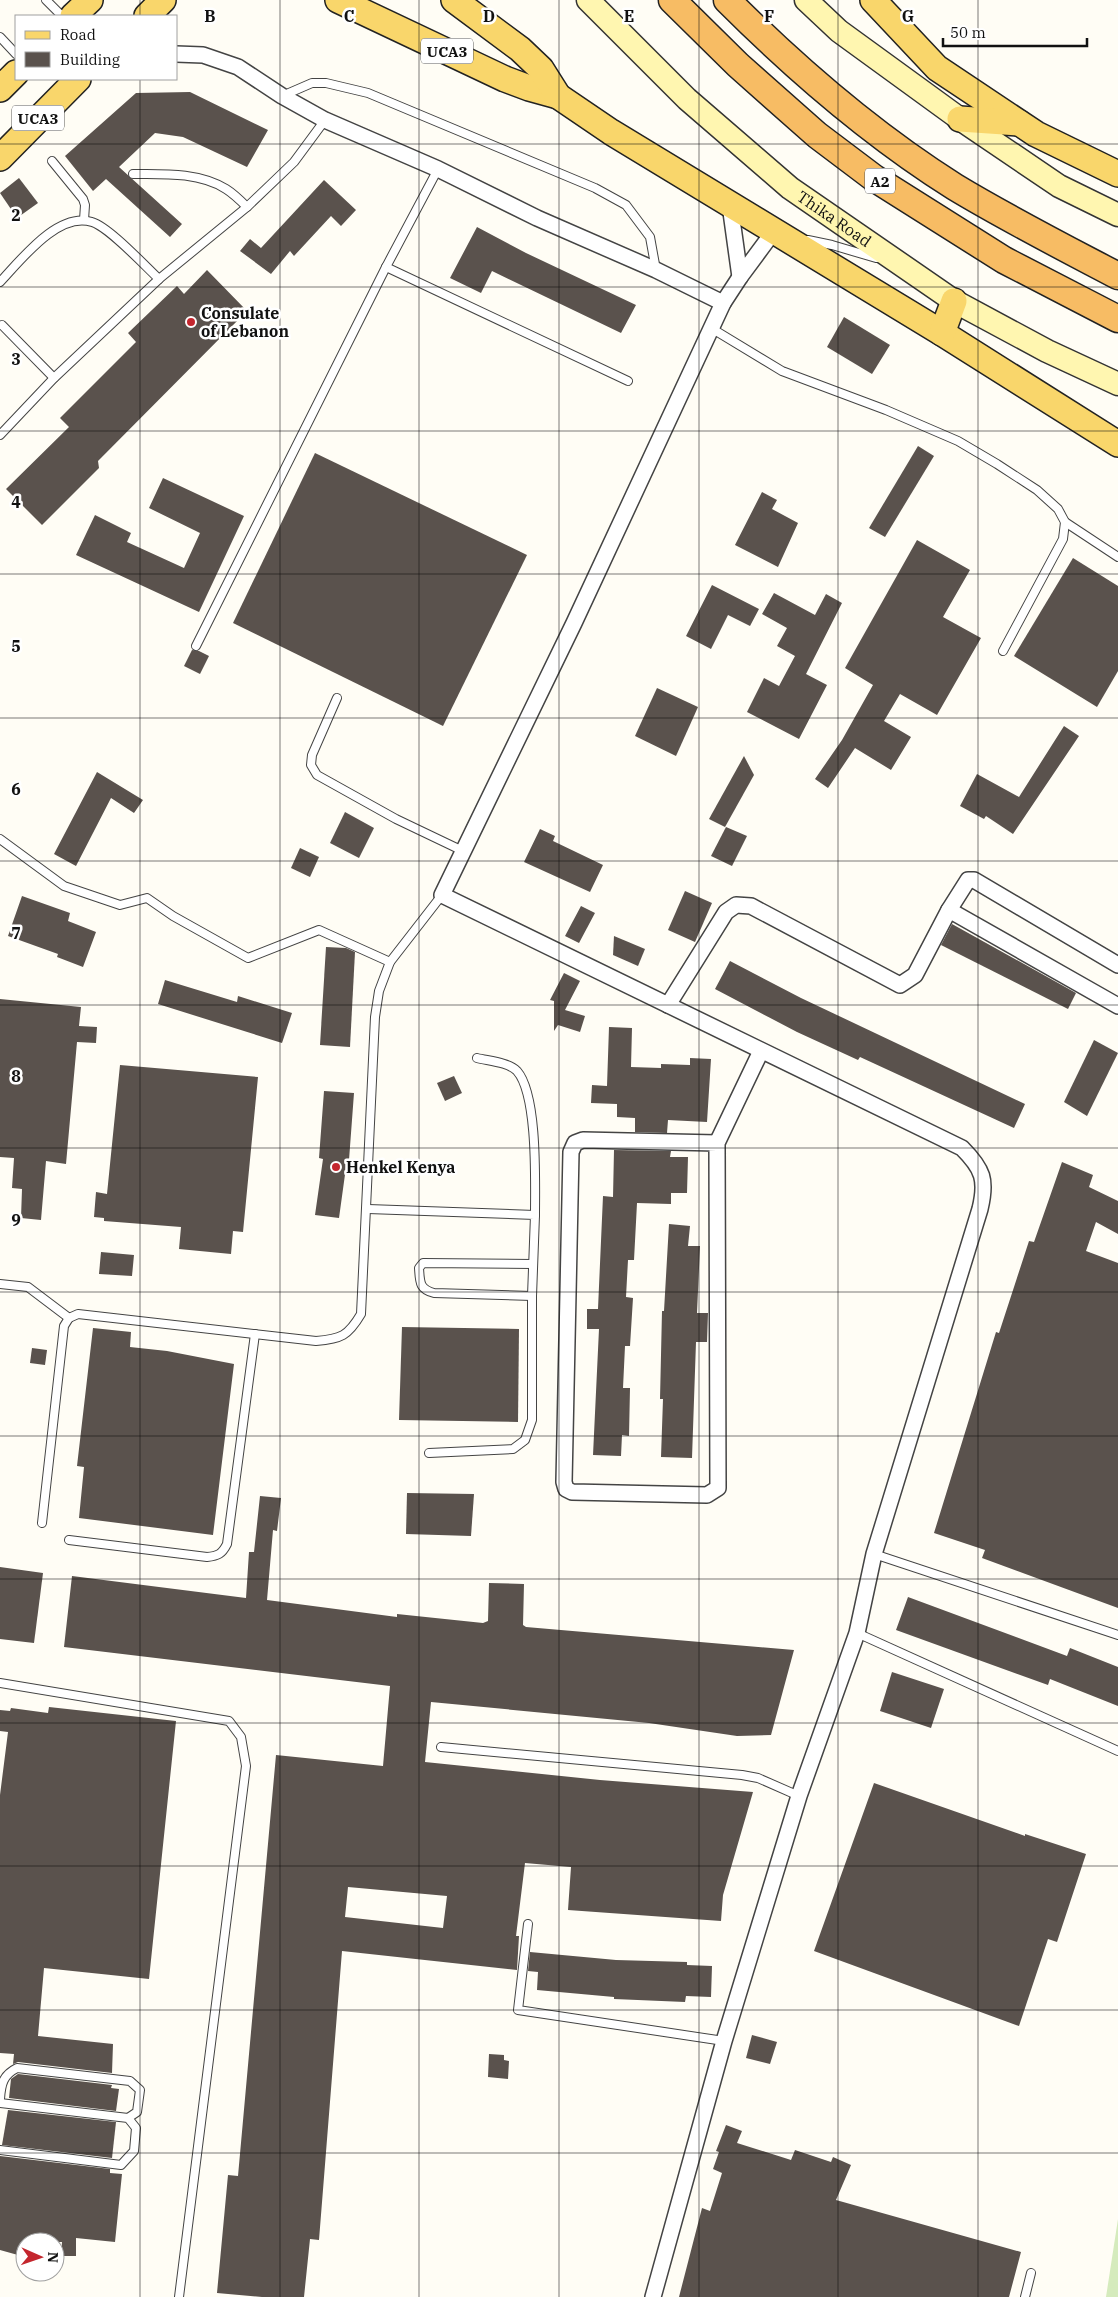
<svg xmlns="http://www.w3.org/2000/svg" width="1118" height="2297" font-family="'IBM Plex Serif',serif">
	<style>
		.green { fill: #d5ebbd }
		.building { fill: #5a524d; fill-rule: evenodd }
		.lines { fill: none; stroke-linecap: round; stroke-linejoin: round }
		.service-casing { stroke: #444; stroke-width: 10 }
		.minor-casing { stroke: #444; stroke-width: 18 }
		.secondary-casing { stroke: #333; stroke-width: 25 }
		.primary-casing { stroke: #222; stroke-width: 28 }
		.trunk-casing { stroke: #222; stroke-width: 29 }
		.service { stroke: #fff; stroke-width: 8 }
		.minor { stroke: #fff; stroke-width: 15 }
		.secondary { stroke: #fff6b0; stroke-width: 22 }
		.primary { stroke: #f9d66b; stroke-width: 25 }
		.trunk { stroke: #f7bc64; stroke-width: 26 }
		.grid { fill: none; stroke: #111; stroke-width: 1; stroke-opacity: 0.55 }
		.poi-dot { fill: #c4262e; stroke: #fff; stroke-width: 2 }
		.labels { text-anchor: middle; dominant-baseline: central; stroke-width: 5; stroke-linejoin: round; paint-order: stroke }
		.shield { fill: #fff; stroke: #585858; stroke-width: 1 }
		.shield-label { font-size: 15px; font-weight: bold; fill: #111 }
		.street-label { font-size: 16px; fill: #111; stroke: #fff }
		.poi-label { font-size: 16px; font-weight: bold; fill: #111; stroke: #fff; text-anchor: start }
		.grid-label { font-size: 16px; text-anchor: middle; font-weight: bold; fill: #111; stroke: #fff; stroke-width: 5; stroke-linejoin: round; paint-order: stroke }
	</style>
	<rect width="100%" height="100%" fill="#fffdf5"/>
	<path class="green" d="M1118 2219V2297H1106Z"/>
	<g class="building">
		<path d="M190 92 268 130 247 167 183 137 155 133 119 167 182 224 170 237 106 179 93 191 65 156 136 93Z"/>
		<path d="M19 178 38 203 17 218 0 193Z"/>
		<path d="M324 180 356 210 341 226 331 216 294 256 290 251 271 274 240 251 250 239 261 248Z"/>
		<path d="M477 227 526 253 636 305 621 333 492 271 481 293 450 278Z"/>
		<path d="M207 270 247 311 98 461 99 468 42 525 6 489 69 427 60 418 136 342 128 333 177 286 184 294Z"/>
		<path d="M844 317 890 345 872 374 827 347Z"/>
		<path d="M918 446 934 456 885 537 869 528Z"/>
		<path d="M315 453 527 555 443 726 233 623Z"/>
		<path d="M163 478 244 516 199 612 76 555 95 515 131 533 127 542 184 568 200 533 149 508Z"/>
		<path d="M762 492 777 500 772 509 798 523 778 567 735 545Z"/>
		<path d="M917 540 970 570 943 617 981 638 937 715 900 694 884 721 911 737 891 770 855 748 828 788 815 779 842 740 873 685 845 668Z"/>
		<path d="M1073 558 1118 586V671L1097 707 1014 656Z"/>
		<path d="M712 585 759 609 750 626 728 615 711 649 686 636Z"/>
		<path d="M774 593 815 615 826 594 842 603 806 674 827 685 799 739 747 712 764 678 779 686 795 656 777 646 787 628 762 614Z"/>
		<path d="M192 650 199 651 209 656 200 674 184 666Z"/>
		<path d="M657 688 698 707 676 756 635 736Z"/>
		<path d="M1064 726 1079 736 1013 834 986 816 984 819 960 806 977 774 1019 797Z"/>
		<path d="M744 756 754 775 725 827 709 819Z"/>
		<path d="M97 772 143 800 134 813 111 798 76 866 54 854Z"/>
		<path d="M345 812 374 828 359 858 330 843Z"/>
		<path d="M726 827 747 836 732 866 711 856Z"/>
		<path d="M540 829 555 836 553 841 603 865 590 892 524 862Z"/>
		<path d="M300 848 319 857 310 877 291 868Z"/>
		<path d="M685 891 712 903 695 942 668 930Z"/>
		<path d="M22 896 70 913 68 921 96 932 83 967 57 957 58 954 8 936Z"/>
		<path d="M581 906 595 913 579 943 565 936Z"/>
		<path d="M952 924 1076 993 1068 1009 941 945Z"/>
		<path d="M614 936 645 949 638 966 613 955Z"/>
		<path d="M326 947 346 948 355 952 350 1047 320 1045Z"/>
		<path d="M730 961 801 998 1025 1104 1014 1128 860 1057 858 1060 797 1032 715 989Z"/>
		<path d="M564 973 580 981 565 1010 585 1016 580 1032 558 1025 554 1031V1001L550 1000Z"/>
		<path d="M165 980 237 1002 238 996 292 1013 282 1043 158 1004Z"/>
		<path d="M0 999 81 1007 79 1026 97 1027 96 1043 77 1042 66 1164 46 1161 41 1220 21 1218 22 1189 12 1188 14 1158 0 1157Z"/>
		<path d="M609 1027 632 1028 631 1067 661 1068V1064L690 1065V1058L711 1059 707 1122 668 1120 667 1133 635 1132V1118L617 1117V1104L591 1103 592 1085 607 1086Z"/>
		<path d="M1094 1040 1118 1053 1087 1116 1064 1102Z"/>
		<path d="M120 1065 258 1077 243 1232 233 1231 231 1254 179 1249 181 1227 104 1221V1218L94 1217 96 1192 107 1194Z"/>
		<path d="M454 1076 462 1093 445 1101 437 1083Z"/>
		<path d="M324 1091 354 1093 349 1160H347L339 1218 315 1215 323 1159 319 1158Z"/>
		<path d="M614 1150 671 1151 670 1157H688L687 1193H671V1204L637 1203 634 1260H628L626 1297 633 1298 630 1346H625L623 1388H630L629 1436 622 1435 621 1456 593 1455 599 1329H587V1309H598L603 1196 613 1197Z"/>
		<path d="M1062 1162 1093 1175 1089 1187 1118 1201V1234L1096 1222 1086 1251 1118 1263V1608L982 1558 985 1550 934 1533 996 1332 999 1333 1029 1241 1034 1242Z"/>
		<path d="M669 1224 690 1226 688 1246H700L697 1313H708L707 1342H696L692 1458 661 1457 663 1399H660L662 1311H664Z"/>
		<path d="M101 1252 134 1255 132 1276 99 1274Z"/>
		<path d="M402 1327 519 1329 518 1422 399 1420Z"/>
		<path d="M93 1328 131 1332 130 1347 167 1351 234 1364 213 1535 79 1518 84 1467 77 1466Z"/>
		<path d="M32 1348 47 1350 45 1365 30 1363Z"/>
		<path d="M407 1493 474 1494 471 1536 406 1534Z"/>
		<path d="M260 1496 281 1498 277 1531 273 1530 267 1600 397 1617V1614L483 1623 488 1621 489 1583 524 1584 523 1625 526 1627 794 1650 771 1735 737 1736 649 1723 431 1702 425 1762 600 1780 753 1792 723 1895 721 1921 568 1910 571 1867 525 1863 516 1936H519L517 1970 342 1951 319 2240 310 2239 304 2297H262L217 2293 228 2175 238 2176 276 1755 383 1766 390 1686 64 1647 72 1576 246 1598 249 1552H254ZM348 1887 447 1896 443 1928 345 1917Z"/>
		<path d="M0 1567 43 1573 34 1643 0 1639Z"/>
		<path d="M908 1597 1067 1656 1070 1648 1118 1667V1706L1050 1679 1048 1685 896 1630Z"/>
		<path d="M892 1672 944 1689 931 1728 880 1711Z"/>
		<path d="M49 1707 176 1721 149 1979 44 1968 38 2036 113 2044 112 2073 18 2062 13 2064 14 2054 0 2053V1795L8 1732 0 1731V1710L10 1711 11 1708 48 1713Z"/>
		<path d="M874 1783 1025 1836V1834L1086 1854 1057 1942 1048 1939 1019 2026 814 1951Z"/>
		<path d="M530 1952 616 1960 687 1962V1965L712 1966 711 1997 686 1996 685 2002 614 1999V1997L537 1990 538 1972 528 1971Z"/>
		<path d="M752 2035 777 2042 770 2064 746 2058Z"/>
		<path d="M489 2054 504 2055V2060L509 2061 508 2079 488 2077Z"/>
		<path d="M18 2074 112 2085 111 2088 119 2089 116 2111 9 2098 11 2079Z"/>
		<path d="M8 2110 116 2122 112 2158 2 2145Z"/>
		<path d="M726 2125 742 2131 737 2143 791 2160 795 2150 831 2162 833 2157 851 2165 836 2200 1021 2252 1009 2297H679L702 2208 710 2211 722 2173 713 2169 719 2152 716 2151Z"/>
		<path d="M0 2156 110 2169V2173L122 2174 115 2242 76 2238V2256H61L62 2242H25V2257L0 2250Z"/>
	</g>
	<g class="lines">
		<g class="service-casing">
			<g id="service">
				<path d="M46 0 62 16"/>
				<path d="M0 37 16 54"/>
				<path d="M282 96 312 83H326L368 93 595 188 626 205 650 237 656 270"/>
				<path d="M52 161 83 199 85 205 84 220"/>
				<path d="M133 174C163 174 199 172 226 189 234 194 241 201 247 207"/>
				<path d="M808 240 832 245 876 258"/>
				<path d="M386 267 628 381"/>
				<path d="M0 282C21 260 58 211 92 222 109 227 145 266 159 279"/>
				<path d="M2 325 54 378"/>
				<path d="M711 328 782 371 886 410 958 441 997 464 1037 490 1058 509 1065 522 1063 539 1003 651"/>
				<path d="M0 435 54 378 159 279 247 207 294 162 325 120"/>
				<path d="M1065 522 1118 557"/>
				<path d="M196 646 386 267 438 169"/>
				<path d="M337 698 312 755 311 765 317 775 396 819 463 851"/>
				<path d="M0 839 64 886 120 905 147 898 173 916 248 958 319 930 390 962"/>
				<path d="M477 1058C489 1061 508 1062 517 1071 538 1095 535 1183 535 1215"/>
				<path d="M368 1209 535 1215 532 1296V1420L525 1440 513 1449 429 1453"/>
				<path d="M0 1284 28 1287 69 1318 78 1314 316 1341C341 1339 348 1336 361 1314L375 1017 379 991 390 962 442 895"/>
				<path d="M532 1296 434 1293C419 1289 420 1282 419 1268L423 1263 533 1264"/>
				<path d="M42 1523 64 1326 69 1318"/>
				<path d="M69 1540 207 1557C218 1556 222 1554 227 1544L255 1334"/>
				<path d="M874 1554 1118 1635"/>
				<path d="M857 1633 1118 1751"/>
				<path d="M0 1683 229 1721 241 1737 246 1766 179 2297"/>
				<path d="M441 1747 742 1775 758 1778 799 1796"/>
				<path d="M528 1924 518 2010 724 2041"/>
				<path d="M0 2099C1 2084 3 2075 17 2068L130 2081 140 2090 137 2112 128 2118"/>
				<path d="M0 2103 128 2118 136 2128 134 2151 121 2165 0 2150"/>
				<path d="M1025 2297 1031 2273"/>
			</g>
		</g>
		<g class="minor-casing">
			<g id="minor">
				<path d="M176 54 203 55 238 67 282 96 325 120 438 169 537 218 656 270 723 303"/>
				<path d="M730 205 740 277"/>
				<path d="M949 910 968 880H974L1118 965"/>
				<path d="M668 1005 726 912 736 905 751 906 900 985 915 975 949 910 1118 1006"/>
				<path d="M717 1143 583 1140 575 1143 571 1152 564 1482 566 1489 572 1492 707 1495 718 1488 717 1143 761 1051"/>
				<path d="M653 2297 724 2041 799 1796 857 1633 874 1554 980 1209C987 1180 983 1169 962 1148L442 895 574 623 723 303 740 277 774 231"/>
			</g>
		</g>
		<g class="secondary-casing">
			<g id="secondary">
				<path id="s1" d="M588 0 687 99 790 188 954 301 1047 351 1118 384"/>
				<path d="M806 0 839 31 960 119 1059 186 1118 215"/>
			</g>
		</g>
		<g class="primary-casing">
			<g id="primary">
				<path d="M338 0 505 79 529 88 558 96"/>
				<path d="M454 0 520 49 541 69 558 96 611 132 942 333 1118 444"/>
				<path d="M873 0 937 68 1036 134 1118 174"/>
				<path d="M73 16 90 0"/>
				<path d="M147 16 163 0"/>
				<path d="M0 89 16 73"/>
				<path d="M960 119 1019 123"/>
				<path d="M0 158 78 79"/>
				<path d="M942 333 954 301"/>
			</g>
		</g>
		<g class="trunk-casing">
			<g id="trunk">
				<path d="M672 0 738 65 817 135 874 178 1004 260 1118 319"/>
				<path d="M727 0C795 68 874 136 955 187 1008 219 1063 247 1118 276"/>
			</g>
		</g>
		<use href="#service" class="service"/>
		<use href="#minor" class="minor"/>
		<use href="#secondary" class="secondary"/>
		<use href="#primary" class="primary"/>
		<use href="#trunk" class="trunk"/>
	</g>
	<path class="grid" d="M140 0V16M280 0V2297M419 0V2297M559 0V2297M699 0V2297M838 0V2297M978 0V2297M140 79V2297M0 144H1118M0 287H1118M0 431H1118M0 574H1118M0 718H1118M0 861H1118M0 1005H1118M0 1148H1118M0 1292H1118M0 1436H1118M0 1579H1118M0 1723H1118M0 1866H1118M0 2010H1118M0 2153H1118"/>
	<g class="poi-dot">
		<circle cx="191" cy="322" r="5"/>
		<circle cx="336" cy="1167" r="5"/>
	</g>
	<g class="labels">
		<g class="shield">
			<rect x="421" y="38.5" width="52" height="25" rx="4"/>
			<rect x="12" y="105.5" width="52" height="25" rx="4"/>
			<rect x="865" y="168.5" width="30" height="25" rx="4"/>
		</g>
		<g class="shield-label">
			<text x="447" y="51">UCA3</text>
			<text x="38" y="118">UCA3</text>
			<text x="880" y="181">A2</text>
		</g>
		<g class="street-label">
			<text stroke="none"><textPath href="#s1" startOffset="330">Thika Road</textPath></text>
		</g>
		<g class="poi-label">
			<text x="201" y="313">Consulate<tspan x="201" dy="18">of Lebanon</tspan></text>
			<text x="346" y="1167">Henkel Kenya</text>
		</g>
	</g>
	<g class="grid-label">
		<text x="210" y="22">B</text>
		<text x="349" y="22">C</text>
		<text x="489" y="22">D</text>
		<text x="629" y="22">E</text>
		<text x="769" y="22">F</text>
		<text x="908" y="22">G</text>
		<text x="16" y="221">2</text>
		<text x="16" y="365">3</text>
		<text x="16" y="508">4</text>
		<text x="16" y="652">5</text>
		<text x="16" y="795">6</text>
		<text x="16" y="939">7</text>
		<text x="16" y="1082">8</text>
		<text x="16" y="1226">9</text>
	</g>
	<rect x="15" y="15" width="162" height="65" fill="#ffffff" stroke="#a0a0a0"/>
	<rect x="25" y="31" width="25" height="8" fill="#f9d66b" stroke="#a0a0a0"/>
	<text x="60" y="40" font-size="15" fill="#111111">Road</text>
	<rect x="25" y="52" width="25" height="15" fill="#5a524d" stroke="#a0a0a0"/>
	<text x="60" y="65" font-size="15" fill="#111111">Building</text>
	<g transform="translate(40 2257) rotate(92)"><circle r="24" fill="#ffffff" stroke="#a0a0a0"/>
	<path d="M0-4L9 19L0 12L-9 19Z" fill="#c4262e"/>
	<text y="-8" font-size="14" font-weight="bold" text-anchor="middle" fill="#111111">N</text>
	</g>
	<path d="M943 38v8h144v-8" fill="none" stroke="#111111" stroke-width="2.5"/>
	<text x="950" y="38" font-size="15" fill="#111111" stroke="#ffffff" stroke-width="4" paint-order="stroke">50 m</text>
</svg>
